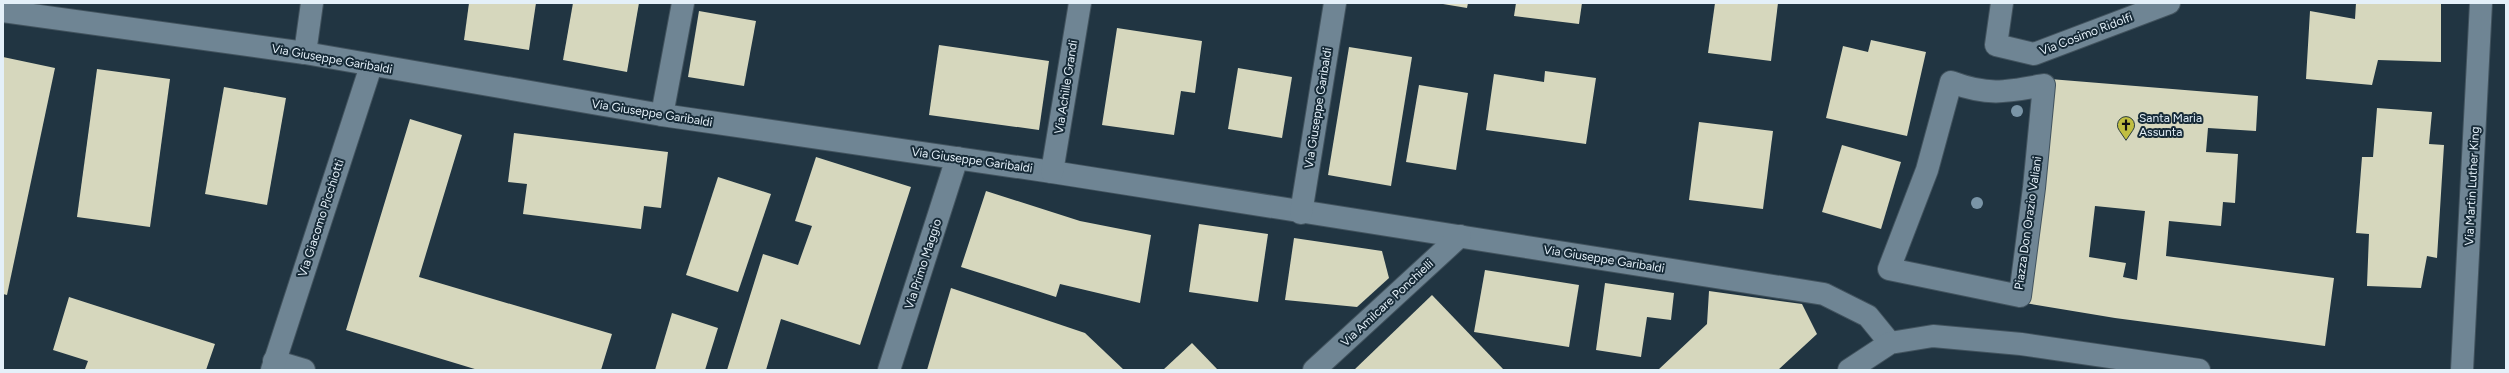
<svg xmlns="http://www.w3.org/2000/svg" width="2509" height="373" font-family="Figtree,sans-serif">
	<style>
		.building { fill: #d6d7bd; fill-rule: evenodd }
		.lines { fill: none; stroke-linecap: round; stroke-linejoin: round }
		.street-casing { stroke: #42535e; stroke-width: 24 }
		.secondary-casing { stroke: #42535e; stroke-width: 24 }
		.street { stroke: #6f8594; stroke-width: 22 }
		.secondary { stroke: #6f8594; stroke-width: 22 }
		.tree { fill: #7a95a7 }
		.labels { text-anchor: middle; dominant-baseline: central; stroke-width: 4; stroke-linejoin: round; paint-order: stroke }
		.street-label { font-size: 12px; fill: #e4f0f9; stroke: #172b38 }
		.poi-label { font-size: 12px; fill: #e4f0f9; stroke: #172b38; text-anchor: start }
	</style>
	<rect width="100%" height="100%" fill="#213542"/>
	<g class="building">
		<path d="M469 3H536L529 50 464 40Z"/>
		<path d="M573 3H639L627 72 563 60Z"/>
		<path d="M1437 3H1468L1467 8Z"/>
		<path d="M1516 3H1582L1579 24 1514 16Z"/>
		<path d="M1715 3H1778L1771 61 1708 53Z"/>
		<path d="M2356 3H2441V62L2378 60 2372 85 2306 79 2310 11 2355 19Z"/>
		<path d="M699 11 756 21 744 86 688 77Z"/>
		<path d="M1117 28 1202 41 1195 93 1181 91 1174 135 1102 125Z"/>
		<path d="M1871 40 1926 52 1907 136 1826 118 1843 46 1868 52Z"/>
		<path d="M939 45 1049 61 1039 130 929 115Z"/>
		<path d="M1349 47 1412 57 1391 186 1328 175Z"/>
		<path d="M3 57 55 68 7 295 3 294Z"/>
		<path d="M1238 68 1292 77 1282 138 1228 129Z"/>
		<path d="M97 69 170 79 150 227 77 217Z"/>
		<path d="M1545 71 1596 78 1586 144 1486 130 1494 74 1544 82Z"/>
		<path d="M2050 79 2258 96 2256 131 2208 128 2206 152 2238 154 2235 203 2223 202 2221 226 2169 221 2166 256 2334 278 2325 346 2115 318 2025 303ZM2095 206 2145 211 2137 280 2123 277 2126 263 2089 257Z"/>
		<path d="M1419 85 1468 93 1456 170 1406 162Z"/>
		<path d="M224 87 286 98 267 205 205 194Z"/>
		<path d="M2377 108 2432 112 2429 144 2444 145 2437 258 2427 256 2421 288 2367 286 2369 234 2356 233 2362 157H2373Z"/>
		<path d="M410 119 462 135 419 277 612 334 601 370H478L346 330Z"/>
		<path d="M1699 122 1773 131 1763 209 1689 200Z"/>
		<path d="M514 133 668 152 661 208 644 206 641 229 523 214 527 184 508 182Z"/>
		<path d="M1842 145 1901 162 1881 229 1822 212Z"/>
		<path d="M816 157 911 187 860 345 781 319 766 370H727L763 254 798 265 812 226 795 221Z"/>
		<path d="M718 177 771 194 738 292 686 275Z"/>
		<path d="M986 191 1080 221 1151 235 1140 303 1060 284 1056 297 961 267Z"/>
		<path d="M1199 224 1268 234 1258 302 1189 292Z"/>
		<path d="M1294 238 1382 251 1389 278 1357 307 1285 300Z"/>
		<path d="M1485 270 1579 285 1569 347 1474 332Z"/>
		<path d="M1605 283 1674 293 1671 320 1647 317 1641 357 1596 350Z"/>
		<path d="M951 288 1085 333 1124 370H927Z"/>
		<path d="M1709 291 1802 304 1817 334 1778 370H1658L1707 324Z"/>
		<path d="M1432 295 1504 370H1354Z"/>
		<path d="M69 297 215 344 206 370 85 369 88 361 53 350Z"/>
		<path d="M672 313 718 328 705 370H655Z"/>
		<path d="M1192 343 1218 370H1163Z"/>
	</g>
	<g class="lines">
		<g class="street-casing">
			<g id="street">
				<path d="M2002 3 1996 45 2034 54 2169 3"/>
				<path d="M3 11 305 53 662 115 1052 172 1824 294 1868 316 1890 343"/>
				<path d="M305 53 312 3"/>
				<path d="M1951 82C1988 96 2006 92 2044 85L2034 188 2020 296 1889 269 1927 170Z"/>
				<path d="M662 115 683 3"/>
				<path d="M1052 172 1080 3"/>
				<path d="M1301 213 1335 3"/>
				<path d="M274 361 304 370"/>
				<path d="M272 370 371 66"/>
				<path d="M889 370 957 158"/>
				<path d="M1314 370 1460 236"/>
				<path d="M2462 370 2481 3"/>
			</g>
		</g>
		<g class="secondary-casing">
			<path id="secondary" d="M1849 370 1890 343 1933 336 2021 344 2199 370"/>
		</g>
		<use href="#street" class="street"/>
		<use href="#secondary" class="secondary"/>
	</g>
	<g class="tree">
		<circle cx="2017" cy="111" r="6"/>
		<circle cx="1977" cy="203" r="6"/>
	</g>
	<defs>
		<g id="church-pin" transform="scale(0.9)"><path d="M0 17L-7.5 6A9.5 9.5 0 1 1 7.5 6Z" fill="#c0be41" stroke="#172b38"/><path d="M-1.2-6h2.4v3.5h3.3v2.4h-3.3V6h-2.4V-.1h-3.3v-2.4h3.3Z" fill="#111"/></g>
	</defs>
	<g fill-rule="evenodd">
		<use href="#church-pin" x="2126" y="125"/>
	</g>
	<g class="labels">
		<g class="street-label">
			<text transform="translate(2086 34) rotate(-21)">Via Cosimo Ridolfi</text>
			<text transform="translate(332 59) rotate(10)">Via Giuseppe Garibaldi</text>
			<text transform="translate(1066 87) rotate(-81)">Via Achille Grandi</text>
			<text transform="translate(1318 108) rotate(-81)">Via Giuseppe Garibaldi</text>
			<text transform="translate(652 113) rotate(9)">Via Giuseppe Garibaldi</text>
			<text transform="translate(972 160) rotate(8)">Via Giuseppe Garibaldi</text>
			<text transform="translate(2472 186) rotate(-87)">Via Martin Luther King</text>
			<text transform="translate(321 218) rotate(-72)">Via Giacomo Picchiotti</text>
			<text transform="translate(2028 223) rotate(-82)">Piazza Don Orazio Valiani</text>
			<text transform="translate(1604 259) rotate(9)">Via Giuseppe Garibaldi</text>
			<text transform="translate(923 264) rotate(-72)">Via Primo Maggio</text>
			<text transform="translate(1387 303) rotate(-43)">Via Amilcare Ponchielli</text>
		</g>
		<g class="poi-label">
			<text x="2139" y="118">Santa Maria<tspan x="2139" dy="14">Assunta</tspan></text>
		</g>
	</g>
	<rect width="2509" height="373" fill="none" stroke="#e4f0f9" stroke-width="8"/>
</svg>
